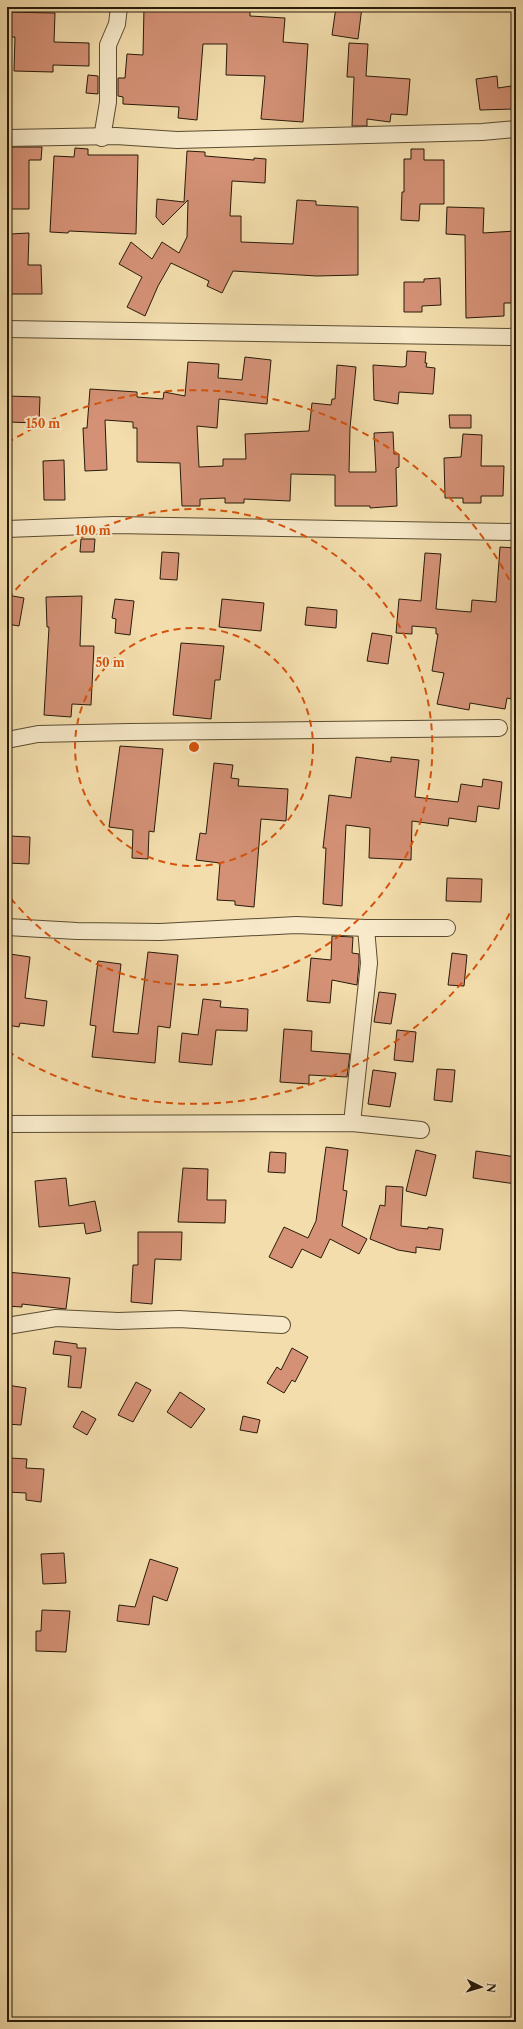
<svg xmlns="http://www.w3.org/2000/svg" width="523" height="2029" font-family="'Libre Caslon Text',serif">
	<style>
		.building { fill: #d49176; stroke: #281b09 }
		.lines { fill: none; stroke-linecap: round; stroke-linejoin: round }
		.minor-casing { stroke: #5b4c32; stroke-width: 18 }
		.minor { stroke: #f7e9c9; stroke-width: 16 }
		.ring { fill: none; stroke: #d5530c; stroke-width: 2; stroke-dasharray: 7 5 }
		.centre { fill: #d5530c; stroke: #f7e9c9; stroke-width: 2 }
		.ring-label { font-size: 12px; text-anchor: middle; font-weight: bold; fill: #d5530c; stroke: #f7e9c9; stroke-width: 4; stroke-linejoin: round; paint-order: stroke }
	</style>
	<rect width="100%" height="100%" fill="#f3ddac"/>
	<filter id="stains"><feTurbulence type="fractalNoise" baseFrequency=".005" numOctaves="4"/><feColorMatrix values="0 0 0 0 .2 0 0 0 0 .09 0 0 0 0 .02 0 0 0 .5 -.17"/></filter>
	<radialGradient id="worn" r=".72"><stop offset=".6" stop-color="#630" stop-opacity="0"/><stop offset="1" stop-color="#630" stop-opacity=".3"/></radialGradient>
	<g class="building">
		<path d="M144 7H250V16L285 18 283 42 308 44 303 122 261 119 265 76 226 75 227 44H203L197 120 178 118 179 107 123 104V97L118 96V78H125L127 54 143 55Z"/>
		<path d="M336 7H362L358 39 332 35Z"/>
		<path d="M7 12 55 13 54 42 89 43V66L53 65V72L14 71 15 37H7Z"/>
		<path d="M349 43 368 44 366 76 410 79 407 115 391 114 390 122 367 119V126H352L354 77H347Z"/>
		<path d="M88 75 98 76V94L86 93Z"/>
		<path d="M497 76 498 88 511 86 514 109 480 110 476 79Z"/>
		<path d="M10 147H42L41 160H29V209H8Z"/>
		<path d="M75 148 88 149V155H138L136 234 69 231 68 233 50 232 54 156 74 157Z"/>
		<path d="M411 149H424V160H444V204H420L419 221 401 220 402 192H404V159H411Z"/>
		<path d="M187 151 205 152V156L254 160V158L266 159 265 183 232 181 230 216H241V242L293 244 297 200 316 201V205L358 207V275L317 276 233 271 222 293 207 286 209 281 171 263 158 286 145 316 127 307 142 277 119 264 131 242 152 259 162 242 179 253 187 237 188 200 163 225 156 217 157 199 184 202Z"/>
		<path d="M447 207 484 208 483 233 516 231V303H504V316L466 318 465 235 446 234Z"/>
		<path d="M29 233 28 265H41L42 294H11L10 234Z"/>
		<path d="M440 278 441 305 422 306V312H404V282H424V279Z"/>
		<path d="M407 351 426 352 425 363H427L426 367 435 368 433 394 399 392 398 404 374 400 373 365 403 367 406 366Z"/>
		<path d="M245 357 271 360 267 404 219 399 217 428 197 426 199 467 223 466V459H246L245 434 309 431 312 403 331 405 332 399H335L337 365 356 367 350 428 349 472H376L374 433 393 432 394 454H399V467L396 468 397 506 370 508V506H335V475L291 474 290 501 244 499V503H225V498L200 499V506H182L180 463 137 462V428H133V422L105 420 107 470 85 471 83 428H87L90 389 137 392V397L163 399 164 392 185 396 188 362 219 364 218 378 242 380Z"/>
		<path d="M7 396 40 397 39 423 7 422Z"/>
		<path d="M449 415H471V428H450Z"/>
		<path d="M463 434 482 435 481 466H504L503 496H481V503H463V498H445L444 458 461 457Z"/>
		<path d="M64 460 65 500H44L43 461Z"/>
		<path d="M81 539H95L94 552H80Z"/>
		<path d="M500 547 516 548V700L507 698 505 709 470 703 469 710 437 704 444 673 432 671 438 634H436V628L412 626V634L396 633 399 599 421 601 425 553 441 554 436 609 471 612 472 600 496 602Z"/>
		<path d="M162 552 179 553 177 580 160 579Z"/>
		<path d="M7 595 24 598 19 626 7 624Z"/>
		<path d="M82 596 80 646H94L91 705 72 704 71 717 44 715 49 627H47L46 597Z"/>
		<path d="M115 599 134 601 130 635 115 633 116 619 112 618Z"/>
		<path d="M222 599 264 603 261 631 219 627Z"/>
		<path d="M307 607 337 610 336 628 305 625Z"/>
		<path d="M372 633 392 636 388 664 367 661Z"/>
		<path d="M181 643 224 646 220 680H215L211 719 173 715Z"/>
		<path d="M120 746 163 749 154 832 149 831 148 859 132 858 133 830 109 827Z"/>
		<path d="M356 757 391 762V757L419 760 415 797 458 802 461 784 482 787 483 779 502 782 499 809 478 806 476 822 449 818 448 826 412 821 411 860 369 858 370 828 346 825 342 906 323 904 326 848H323L329 795 351 798Z"/>
		<path d="M214 763 233 765 231 778 239 779 238 786 288 789 286 821 261 819 254 907 235 905V901L217 900 220 863 196 860 200 833 206 834Z"/>
		<path d="M9 836 30 837 29 864 8 863Z"/>
		<path d="M447 878 482 879 481 902 446 901Z"/>
		<path d="M332 936 353 937 352 953 359 954V963L357 985 332 980 330 1003 307 1001 311 958 331 960Z"/>
		<path d="M148 952 178 955 170 1028 158 1026 155 1063 92 1057 96 1026 90 1025 98 961 121 964 113 1032 138 1034Z"/>
		<path d="M452 953 467 955 464 986 448 985Z"/>
		<path d="M10 954 30 957 25 998 47 1001 44 1026 20 1023 19 1027 7 1025V978Z"/>
		<path d="M379 992 396 994 391 1024 374 1022Z"/>
		<path d="M203 999 221 1001 220 1007 248 1009 247 1031 216 1030 212 1065 179 1062 182 1033 198 1035Z"/>
		<path d="M284 1029 312 1031 311 1051 350 1054 347 1077 309 1075V1084L280 1082Z"/>
		<path d="M397 1030 416 1032 413 1062 394 1060Z"/>
		<path d="M437 1069 455 1070 452 1102 434 1100Z"/>
		<path d="M373 1070 396 1073 390 1107 368 1104Z"/>
		<path d="M326 1147 348 1150 343 1190 347 1191 342 1226 367 1239 359 1254 330 1239 321 1258 302 1249 292 1268 269 1257 284 1227 308 1238 316 1221Z"/>
		<path d="M416 1150 436 1155 426 1196 406 1191Z"/>
		<path d="M476 1151 516 1157V1184L473 1178Z"/>
		<path d="M270 1152 286 1153 285 1173 268 1172Z"/>
		<path d="M183 1168 208 1169 207 1200H226L225 1223 178 1222Z"/>
		<path d="M66 1178 69 1206 95 1201 101 1231 86 1234 84 1223 39 1227 35 1181Z"/>
		<path d="M386 1186 403 1187 401 1226 428 1229V1227L443 1229 440 1250 416 1247V1253L398 1250 370 1239 380 1205 385 1206Z"/>
		<path d="M138 1232H182L181 1260 155 1259 152 1304 131 1302 133 1265H138Z"/>
		<path d="M7 1272 70 1278 66 1309 22 1304V1307L7 1306Z"/>
		<path d="M55 1341 77 1344V1348H86L81 1388 68 1387 71 1356 53 1354Z"/>
		<path d="M292 1348 308 1357 295 1382 292 1380 284 1393 267 1383 277 1367 281 1370Z"/>
		<path d="M136 1382 151 1390 133 1422 118 1415Z"/>
		<path d="M7 1385 26 1388 21 1425 7 1424Z"/>
		<path d="M180 1392 205 1409 191 1428 167 1412Z"/>
		<path d="M82 1411 96 1419 87 1435 73 1427Z"/>
		<path d="M243 1416 260 1420 257 1433 240 1430Z"/>
		<path d="M10 1458 27 1459 26 1468 44 1469 41 1502 26 1500V1493L8 1492Z"/>
		<path d="M64 1553 66 1583 43 1584 41 1554Z"/>
		<path d="M150 1559 178 1568 167 1601 153 1596 149 1625 117 1621 119 1605 135 1607Z"/>
		<path d="M42 1610 70 1611 66 1652 36 1651V1631H41Z"/>
	</g>
	<g class="lines">
		<g class="minor-casing">
			<g id="minor">
				<path d="M7 138 116 136 177 140 482 132 516 129"/>
				<path d="M102 138 108 102V45L117 24 119 7"/>
				<path d="M7 329 516 337"/>
				<path d="M7 529 114 525 516 532"/>
				<path d="M7 740 38 734 129 732 499 728"/>
				<path d="M7 927 77 931 160 932 296 925 366 928H447"/>
				<path d="M352 1123 369 963 366 928"/>
				<path d="M7 1124 352 1123 421 1130"/>
				<path d="M7 1326 56 1318 118 1321 179 1319 282 1325"/>
			</g>
		</g>
		<use href="#minor" class="minor"/>
	</g>
	<g class="ring">
		<circle cx="194" cy="747" r="119"/>
		<path d="M8 599A238 238 0 1 1 8 895"/>
		<path d="M515 903A357 357 0 0 1 7 1051M7 443A357 357 0 0 1 515 591"/>
	</g>
	<circle cx="194" cy="747" r="6" class="centre"/>
	<g class="ring-label">
		<text x="43" y="428">150 m</text>
		<text x="93" y="535">100 m</text>
		<text x="110" y="667">50 m</text>
	</g>
	<rect width="523" height="2029" fill="none" stroke="#f3ddac" stroke-width="24"/>
	<rect x="8" y="8" width="507" height="2013" fill="none" stroke="#281b09" stroke-width="2"/>
	<rect x="12" y="12" width="499" height="2005" fill="none" stroke="#281b09"/>
	<g transform="translate(481 1987) rotate(95)" stroke="#f7e9c9" stroke-width="3" paint-order="stroke">
	<path d="M0-3L7 15L0 10L-7 15Z" fill="#281b09"/>
	<text y="-6" font-size="11" font-weight="bold" text-anchor="middle" fill="#281b09">N</text>
	</g>
	<rect width="100%" height="100%" filter="url(#stains)"/>
	<rect width="100%" height="100%" fill="url(#worn)"/>
</svg>
